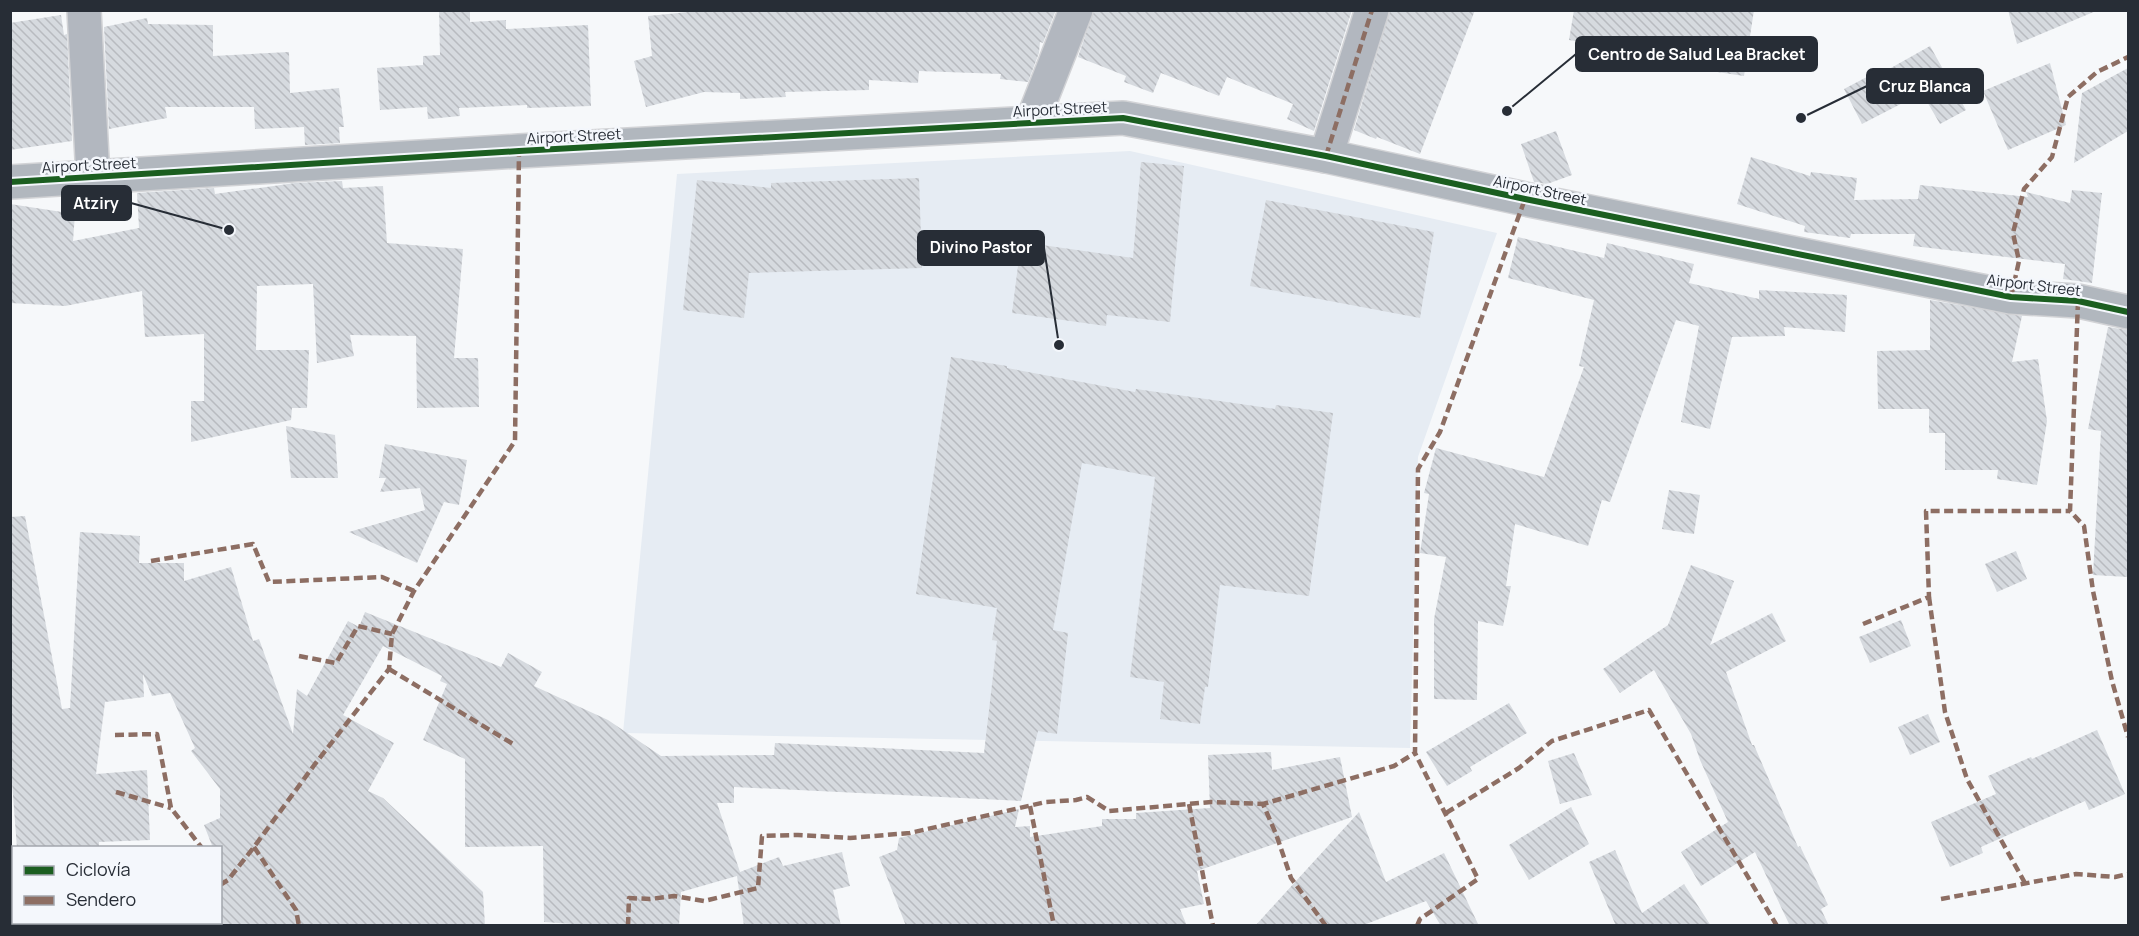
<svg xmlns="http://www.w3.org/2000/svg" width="2139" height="936" font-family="Manrope,sans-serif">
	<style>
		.built { fill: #e6ecf3 }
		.building { fill: url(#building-back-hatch) }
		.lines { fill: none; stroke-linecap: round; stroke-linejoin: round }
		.street-casing { stroke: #d2d3d6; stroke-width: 36 }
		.secondary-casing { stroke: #d2d3d6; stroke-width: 36 }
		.street { stroke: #b2b7bf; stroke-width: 33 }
		.secondary { stroke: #b1b7be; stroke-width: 33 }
		.quiet { stroke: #8d6e63; stroke-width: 4.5; stroke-dasharray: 9 4.5; stroke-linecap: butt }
		.cycleway-casing { stroke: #f4f7fc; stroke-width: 10 }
		.cycleway { stroke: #1b5e20; stroke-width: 6 }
		.labels { text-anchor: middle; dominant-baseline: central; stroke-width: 5; stroke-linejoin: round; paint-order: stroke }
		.street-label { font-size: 15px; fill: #272d36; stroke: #f4f7fc }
		.leader { fill: none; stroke: #272d36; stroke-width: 2 }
		.callout-dot { fill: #272d36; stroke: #f4f7fc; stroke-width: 2 }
		.callout { fill: #272d36; stroke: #272d36; stroke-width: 2 }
		.callout-label { font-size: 16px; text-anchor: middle; font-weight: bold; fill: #fff }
	</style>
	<defs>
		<pattern id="building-back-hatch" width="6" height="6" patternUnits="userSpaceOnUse" patternTransform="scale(1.5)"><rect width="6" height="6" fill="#d6dadf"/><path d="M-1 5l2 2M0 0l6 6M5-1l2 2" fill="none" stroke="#b8bbc0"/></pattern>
	</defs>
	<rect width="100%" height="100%" fill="#f6f8fa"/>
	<path class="built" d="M1130 151 1497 233 1418 457 1410 748 623 733 677 174Z"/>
	<g class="building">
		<path d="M439 10H470V22L506 20V29L588 25 591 106 527 108V105L459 108 460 116 428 119 427 107 380 110 377 68 423 65V56L440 55Z"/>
		<path d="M688 10 782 12 1056 10 1043 43 1040 42 1039 53 1028 82 1000 79 1001 74 919 71 918 83 869 80V90L785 92 786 97 740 99V93L704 92 646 107 634 61 652 56 648 16 688 12Z"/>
		<path d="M1094 10H1352L1314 131 1287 119 1293 104 1227 77 1219 96 1161 73 1153 93 1124 82 1126 76 1078 57Z"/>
		<path d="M1390 10H1475L1420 154 1377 137 1376 139 1354 130Z"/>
		<path d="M1574 10H1754L1744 76 1650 62 1652 54 1569 40Z"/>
		<path d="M2008 10H2096V11L2017 44Z"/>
		<path d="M61 15 64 35 67 34 72 141 10 150V23Z"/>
		<path d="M147 18 148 24 213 25V56L289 52 290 93 339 88 344 127H339L340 143 305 145 304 127 255 129 254 107H165L167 118 109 129 104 27Z"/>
		<path d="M1930 46 1966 110 1940 124 1922 93 1862 124 1844 89 1880 70 1882 73Z"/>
		<path d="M2050 63 2066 125 2008 150 1983 91Z"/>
		<path d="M2128 68V131L2074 163 2082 93Z"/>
		<path d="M1556 131 1572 175 1547 184 1534 182 1521 144Z"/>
		<path d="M1751 157 1810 176 1811 172 1857 178 1854 200 1918 199 1920 185 2028 197 2026 192 2070 203 2072 190 2102 193 2092 283 2063 279 2065 264 1913 246 1915 234H1851L1850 238 1804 232 1805 226 1737 204Z"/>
		<path d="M1141 162 1184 166 1170 322 1107 315 1106 326 1012 313 1021 242 1133 258Z"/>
		<path d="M919 178 922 268 749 273 744 318 683 310 697 180 771 188V183Z"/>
		<path d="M342 181 343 188 383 186 387 243 463 249 454 358H478L479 407 417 408 416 336 350 335 354 356 317 363 313 284 257 286 256 350H309L307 408H292L291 420 191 442V401H204V334L145 337 142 291 65 306 10 303V204L75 214 73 241 139 228 137 193 214 188 215 194 295 183Z"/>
		<path d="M1266 200 1434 232 1420 318 1250 286Z"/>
		<path d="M1518 237 1604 258 1607 243 1694 264 1689 283 1759 299V290L1847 295 1845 332 1784 327 1785 336 1732 337 1710 429 1681 422 1699 326 1676 320 1610 502 1602 500 1588 546 1515 524 1506 586H1511L1503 626 1478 621 1477 700 1434 699V619L1446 557 1420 553 1429 494 1424 493 1436 448 1544 477 1584 367 1579 366 1594 300 1508 278Z"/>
		<path d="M1930 300 2022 316 2012 362 2038 359 2047 421 2037 485 1997 479 1998 470H1945V433H1929V409H1878L1877 351 1930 350Z"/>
		<path d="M2108 327 2128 330V577L2093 575 2101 431 2088 429Z"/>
		<path d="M951 357 1007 366V368L1135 392 1136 389 1275 409 1276 405 1333 413 1309 596 1220 585 1208 687H1205L1200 724 1160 719 1164 682 1130 677 1155 477 1082 463 1053 630 1068 633 1057 734 1038 731 1021 801 734 787V803H717L740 872 779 857 783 866 842 852 850 886 833 890 841 926H744L737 876 681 892 679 926H601L544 922 543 846 465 847V759L423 740 447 684 440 681 442 676 383 646 343 715 394 743 368 791 383 798 483 892 485 926H220V848H213L204 825 220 818V789L191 751 195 748 170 693 152 696 143 674 144 697 105 702 96 774 147 770 150 840 99 842V848H17L10 756V517L25 516 62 709 70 708 80 532 140 536 139 563H184V581L231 567 253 641 259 639 293 734 297 689 307 696 348 621 359 627 365 612 501 667 508 653 542 672 534 686 608 720 661 756 774 755 775 743 984 753 997 641 992 640 997 608 916 594Z"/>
		<path d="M286 426 335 435 338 478H291Z"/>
		<path d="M385 444 467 460 459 505 444 502 417 563 349 532 425 510 420 488 380 492 386 478H379Z"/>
		<path d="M1669 490 1700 495 1694 534 1662 529Z"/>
		<path d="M2016 551 2027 579 1997 592 1985 564Z"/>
		<path d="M1691 565 1734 581 1710 645 1772 613 1786 641 1726 672 1752 745H1754L1798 847 1800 846 1828 905 1821 909 1829 926H1790L1755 852 1701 886 1681 852 1728 822 1700 760 1691 734 1654 670 1620 693 1603 669 1668 625Z"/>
		<path d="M1901 620 1911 646 1870 663 1859 637Z"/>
		<path d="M1509 703 1527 733 1470 767 1472 771 1447 786 1426 752Z"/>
		<path d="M1928 714 1940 742 1910 755 1898 727Z"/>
		<path d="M2097 730 2125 794 2089 810 2085 801 1981 847 1983 853 1950 867 1931 822 1996 794 1988 776 2031 757 2032 759Z"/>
		<path d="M1271 752 1272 770 1340 757 1352 817 1197 871 1204 904 1180 909 1187 926H906L879 857 897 850 899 838 1019 809 1015 827 1030 826V837L1102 826V819H1136V813L1210 808 1208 755Z"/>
		<path d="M1574 753 1592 795 1560 804 1548 761Z"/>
		<path d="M1571 807 1589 844 1529 880 1509 845Z"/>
		<path d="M1359 812 1386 882 1444 853 1479 926H1441L1426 901 1361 926H1255Z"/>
		<path d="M1615 850 1642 913 1684 884 1711 926H1616L1589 862Z"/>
	</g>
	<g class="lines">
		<g class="street-casing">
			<g id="street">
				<path d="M84 10 93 177"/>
				<path d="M1032 122 1076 10"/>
				<path d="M1326 156 1372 10"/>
			</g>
		</g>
		<g class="secondary-casing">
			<path id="secondary" d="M10 182 519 151 1123 118 1326 156 1525 199 2011 297 2078 301 2128 312"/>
		</g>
		<use href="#street" class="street"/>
		<use href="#secondary" class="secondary"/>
		<g class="quiet">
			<path d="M1326 156 1372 10"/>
			<path d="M2011 297 2019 261 2013 233 2024 189 2052 157 2068 97 2097 72 2128 57"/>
			<path d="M2078 301 2070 511 2084 526 2093 591 2112 681 2128 737"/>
			<path d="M151 561 253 544 269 582 382 577 414 591"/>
			<path d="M1929 597 1945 712 1967 779 2025 883"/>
			<path d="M1863 624 1929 597 1926 511H2070"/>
			<path d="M299 656 336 663 358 626 392 634"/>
			<path d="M389 669 513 744"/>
			<path d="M115 735 157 734 171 808 202 848"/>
			<path d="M116 792 171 808"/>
			<path d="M1189 804 1213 926"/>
			<path d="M1030 806 1054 926"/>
			<path d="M1446 813 1519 768 1552 741 1649 710 1777 926"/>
			<path d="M254 847 296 910 299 926"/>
			<path d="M220 885 228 880 254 847 315 764 389 669 392 634 414 591 515 441 519 151"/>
			<path d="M1941 899 2076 874 2115 877 2128 874"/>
			<path d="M162 926 163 922"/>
			<path d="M628 926 629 898 650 899 674 896 704 901 758 888 762 836 798 835 850 838 910 833 1046 802 1076 800 1087 797 1109 811 1211 802 1263 804"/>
			<path d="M1326 926 1291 878 1276 834 1263 804 1394 766 1415 753"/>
			<path d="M1417 926 1420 919 1478 879 1415 753 1418 469 1440 432 1525 199"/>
		</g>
		<g class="cycleway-casing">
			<path id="cycleway" d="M10 182 519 151 1123 118 1326 156 1525 199 2011 297 2078 301 2128 312"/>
		</g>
		<use href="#cycleway" class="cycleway"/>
	</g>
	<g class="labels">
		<g class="street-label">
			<text transform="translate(1060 109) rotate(-3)">Airport Street</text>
			<text transform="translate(574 136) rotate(-3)">Airport Street</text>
			<text transform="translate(89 165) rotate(-3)">Airport Street</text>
			<text transform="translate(1540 190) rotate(12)">Airport Street</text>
			<text transform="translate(2034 285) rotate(7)">Airport Street</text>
		</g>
	</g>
	<path class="leader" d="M1507 111L1576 54M1801 118L1867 86M229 230L131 203M1059 345L1044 248"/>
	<g class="callout-dot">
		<circle cx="1507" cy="111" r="6"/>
		<circle cx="1801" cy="118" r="6"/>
		<circle cx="229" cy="230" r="6"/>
		<circle cx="1059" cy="345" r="6"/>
	</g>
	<g class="callout">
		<rect x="1576" y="37" width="241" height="34" rx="6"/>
		<rect x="1867" y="69" width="116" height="34" rx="6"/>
		<rect x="62" y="186" width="69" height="34" rx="6"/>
		<rect x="918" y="231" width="126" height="34" rx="6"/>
	</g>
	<g class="callout-label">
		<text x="1697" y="60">Centro de Salud Lea Bracket</text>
		<text x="1925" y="92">Cruz Blanca</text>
		<text x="96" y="209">Atziry</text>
		<text x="981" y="253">Divino Pastor</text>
	</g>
	<rect width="2139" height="936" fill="none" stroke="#272d36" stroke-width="24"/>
	<rect x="12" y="846" width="210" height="78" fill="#f4f7fc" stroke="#a2a6ad" stroke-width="1.5"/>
	<rect x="24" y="866" width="30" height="9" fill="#1b5e20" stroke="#a2a6ad" stroke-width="1.5"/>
	<text x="66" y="876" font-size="18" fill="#272d36">Ciclovía</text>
	<rect x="24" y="896" width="30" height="9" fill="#8d6e63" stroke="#a2a6ad" stroke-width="1.5"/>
	<text x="66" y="906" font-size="18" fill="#272d36">Sendero</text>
</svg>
